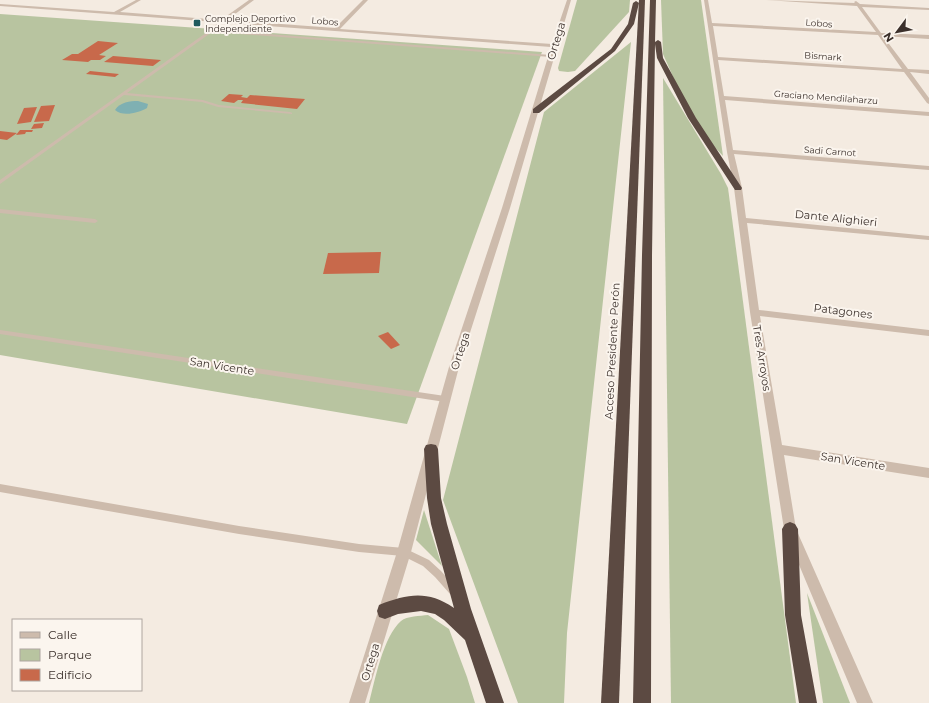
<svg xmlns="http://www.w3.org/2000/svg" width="929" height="703" font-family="Montserrat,sans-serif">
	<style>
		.green { fill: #b8c4a0 }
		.water { fill: #7fb0b2 }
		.building { fill: #c8694b }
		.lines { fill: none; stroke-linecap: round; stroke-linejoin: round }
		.lane { fill: #cdbbac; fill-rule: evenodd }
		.street { fill: #cdbbac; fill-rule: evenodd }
		.highway { fill: #5c4a42; fill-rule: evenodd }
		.poi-dot { fill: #1f5a5e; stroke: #fbf5ee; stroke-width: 1.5 }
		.labels { text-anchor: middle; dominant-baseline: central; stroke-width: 4; stroke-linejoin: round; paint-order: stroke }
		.far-poi-label { font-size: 9px; fill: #3b302b; stroke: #fbf5ee; text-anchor: start }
		.far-street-label { font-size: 9px; fill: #3b302b; stroke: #fbf5ee }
		.street-label { font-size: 11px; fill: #3b302b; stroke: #fbf5ee }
	</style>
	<rect width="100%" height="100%" fill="#f4ebe1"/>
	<g class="green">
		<path d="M577 0H630L629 12 575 71 568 72 559 71 558 68Z"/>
		<path d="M661 0H701L723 156 708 140 678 88 663 54Z"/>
		<path d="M0 14 542 52 407 424 0 355Z"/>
		<path d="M631 42 567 633 564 703H518L443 500 544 112Z"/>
		<path d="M663 78 721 174 728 188 796 703H671Z"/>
		<path d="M424 510 442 566 416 540Z"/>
		<path d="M807 593 850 703H823Z"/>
		<path d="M428 615 449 629 467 677 475 703H369C375 680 383 637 401 621 407 616 420 616 428 615Z"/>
	</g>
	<path class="water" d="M138 101 148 104 147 108C138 113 123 117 115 110 120 102 130 101 138 101Z"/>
	<g class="building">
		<path d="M98 41 118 43 99 55 106 56 100 60H91L88 62 62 60 72 54H78Z"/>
		<path d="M113 56 161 60 153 66 104 62Z"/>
		<path d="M90 71 119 74 115 77 86 74Z"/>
		<path d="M229 94 243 95 241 97 247 98 250 95 305 99 297 109 241 103 243 100H238L234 103 221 101Z"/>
		<path d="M55 105 49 121 34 122 41 106Z"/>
		<path d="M37 107 31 122 17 124 24 108Z"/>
		<path d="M44 123 42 128 31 129 34 124Z"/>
		<path d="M20 130H33L32 132H26L25 134 16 135Z"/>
		<path d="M0 131 17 133 7 140 0 139Z"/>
		<path d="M381 252 379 273 323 274 328 253Z"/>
		<path d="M388 332 400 345 391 349 378 336Z"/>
	</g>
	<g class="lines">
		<g class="lane">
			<path d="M220 21 223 22 214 30 551 55 553 56 551 57 212 32 127 93 203 100 219 105 290 112 292 113V114L218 107 202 102 124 95 0 184V180L210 30Z"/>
			<path d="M0 209 95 219 98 221 95 223 0 213Z"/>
			<path d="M0 330 445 396 448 397 449 399 448 401 445 402 0 334Z"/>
			<path d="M0 484 239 526 359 544 404 548 429 560 441 571 456 588 458 591 456 594 453 596 450 594 435 577 423 566 403 556 359 552 239 534 0 492Z"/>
		</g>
		<g class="street">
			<path d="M136 0H141L120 12 221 20 249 0H254L227 20 335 28 363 0H368L340 29 552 44 567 0H571L510 208 459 367 411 552 365 703H349L397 552 449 367 502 208 551 47 0 6V4L114 12Z"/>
			<path d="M704 0H708L712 23 876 32 857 6 766 0 855 3 854 2 856 1 860 4 929 8V10L862 7 881 33 929 35V39L883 36 908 69 929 70V74L910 72 929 98V104L927 103 904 72 718 60 724 96 929 112V116L725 100 733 150 929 166V170L734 154 742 188 746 218 929 236V240L747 223 759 310 929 330V336L760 316 782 445 929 468V478L784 455 796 529 873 703H857L784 529 750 312 734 188 727 152ZM713 26 878 35 902 69 718 57Z"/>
		</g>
		<g class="highway">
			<path d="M639 0H645L619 703H601Z"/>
			<path d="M650 0H656L655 42 658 40 661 42 663 58 696 118 742 188 741 190H735L688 118 657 58 655 44 652 255 651 703H633L642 255Z"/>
			<path d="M636 1 639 3 634 24 615 51 539 113H533V109L611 49 628 24 633 3Z"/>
			<path d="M431 444 436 445 438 449 441 498 447 524 471 609 504 703H486L465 640 444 620 435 614 421 611 398 614 385 619 379 617 377 611 379 605C408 594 427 590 454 608L431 524 427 498 424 449 426 445Z"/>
			<path d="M790 522 795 524 798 529 801 615 817 703H799L785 615 782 529 785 524Z"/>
		</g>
	</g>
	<rect class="poi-dot" x="193" y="19" width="8" height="8" rx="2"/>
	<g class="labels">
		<g class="far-poi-label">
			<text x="205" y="18">Complejo Deportivo<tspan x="205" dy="10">Independiente</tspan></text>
		</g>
		<g class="far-street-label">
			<text transform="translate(325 21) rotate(4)">Lobos</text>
			<text transform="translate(819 23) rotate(4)">Lobos</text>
			<text transform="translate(823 56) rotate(4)">Bismark</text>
			<text transform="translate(826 97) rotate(4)">Graciano Mendilaharzu</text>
			<text transform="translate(830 151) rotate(4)">Sadi Carnot</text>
		</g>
		<g class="street-label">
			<text transform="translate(556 41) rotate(-73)">Ortega</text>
			<text transform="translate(836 218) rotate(6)">Dante Alighieri</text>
			<text transform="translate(843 311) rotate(7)">Patagones</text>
			<text transform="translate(460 351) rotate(-72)">Ortega</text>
			<text transform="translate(612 351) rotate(-87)">Acceso Presidente Perón</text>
			<text transform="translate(762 358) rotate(81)">Tres Arroyos</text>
			<text transform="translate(222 366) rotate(9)">San Vicente</text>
			<text transform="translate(853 461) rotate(9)">San Vicente</text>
			<text transform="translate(370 662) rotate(-73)">Ortega</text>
		</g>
	</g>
	<rect x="12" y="619" width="130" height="72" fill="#fbf5ee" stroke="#aea6a0"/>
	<rect x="20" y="632" width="20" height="6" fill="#cdbbac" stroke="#aea6a0"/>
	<text x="48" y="639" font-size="12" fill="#3b302b">Calle</text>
	<rect x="20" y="649" width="20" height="12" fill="#b8c4a0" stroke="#aea6a0"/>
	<text x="48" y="659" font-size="12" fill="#3b302b">Parque</text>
	<rect x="20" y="669" width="20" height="12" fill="#c8694b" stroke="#aea6a0"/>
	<text x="48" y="679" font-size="12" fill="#3b302b">Edificio</text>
	<g transform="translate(897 32) rotate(238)" stroke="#fbf5ee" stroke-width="3" paint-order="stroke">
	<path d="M0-3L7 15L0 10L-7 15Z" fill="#3b302b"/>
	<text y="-6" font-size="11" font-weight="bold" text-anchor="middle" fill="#3b302b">N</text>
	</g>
</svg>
